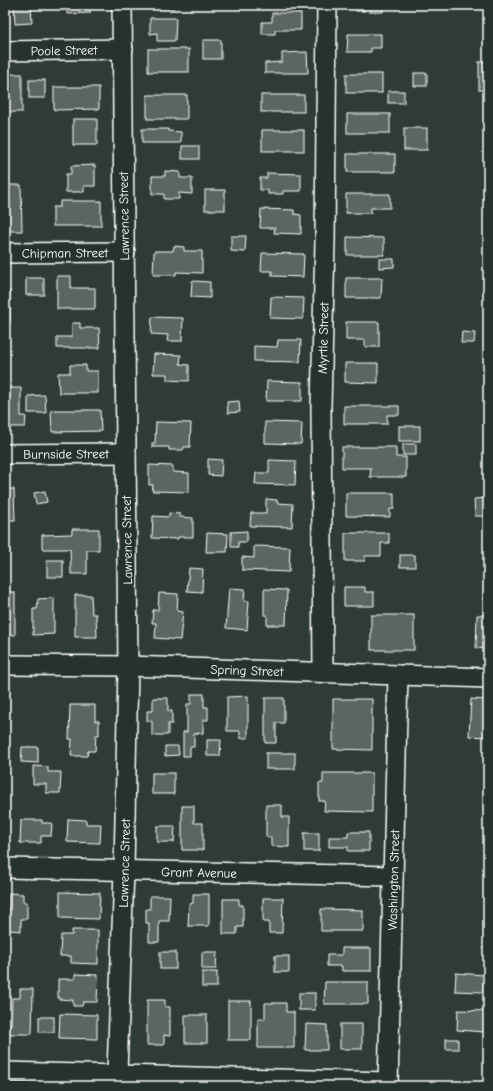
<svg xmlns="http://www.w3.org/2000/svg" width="493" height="1091" font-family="'Comic Neue',sans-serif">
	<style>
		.building { fill: #5b6661; stroke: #fff }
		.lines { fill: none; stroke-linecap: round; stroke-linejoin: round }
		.minor-casing { stroke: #fff; stroke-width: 22 }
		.minor { stroke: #26332d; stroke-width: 19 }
		.labels { text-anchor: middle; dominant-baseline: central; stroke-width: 4; stroke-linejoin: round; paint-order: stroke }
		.street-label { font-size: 13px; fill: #fff; stroke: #26332d }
	</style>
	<rect width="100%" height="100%" fill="#2f3b35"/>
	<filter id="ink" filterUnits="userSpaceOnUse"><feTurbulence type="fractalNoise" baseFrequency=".025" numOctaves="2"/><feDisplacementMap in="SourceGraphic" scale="8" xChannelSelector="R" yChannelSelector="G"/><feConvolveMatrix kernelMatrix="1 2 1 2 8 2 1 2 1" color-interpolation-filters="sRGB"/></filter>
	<g filter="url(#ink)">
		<g class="building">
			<path d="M14 5H31L32 23 15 24Z"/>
			<path d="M67 5H90V13L67 14Z"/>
			<rect x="150" y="5" width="24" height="3"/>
			<path d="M352 5H383V12H369V6H365V11H356V5Z"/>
			<path d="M272 13H301V30H275V34H262V22H272Z"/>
			<path d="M150 18H176L175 41H157V33L150 34Z"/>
			<path d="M348 34H381V48H371V52H347Z"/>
			<rect x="203" y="40" width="18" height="19"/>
			<rect x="148" y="49" width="41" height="23"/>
			<path d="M307 52 308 73H265V63L282 62V53Z"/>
			<rect x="479" y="62" width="9" height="28"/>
			<rect x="414" y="73" width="13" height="13"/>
			<rect x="6" y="74" width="16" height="38"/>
			<rect x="346" y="74" width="36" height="19"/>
			<rect x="29" y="80" width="16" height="18"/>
			<path d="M54 87H99V109L54 110Z"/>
			<rect x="388" y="91" width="16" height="12"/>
			<rect x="147" y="95" width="40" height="24"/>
			<rect x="261" y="95" width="43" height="17"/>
			<rect x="347" y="114" width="43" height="19"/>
			<rect x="73" y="119" width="24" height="26"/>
			<rect x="404" y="128" width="23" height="22"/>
			<path d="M142 129H168V131L181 132V143H142Z"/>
			<rect x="262" y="130" width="42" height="21"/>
			<rect x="182" y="146" width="17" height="13"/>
			<path d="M5 152H9L10 170H5Z"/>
			<rect x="347" y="154" width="48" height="18"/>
			<path d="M95 165V186H84V192H66V174H71V166Z"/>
			<path d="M165 171 180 172V178H192V194L179 193V199H164V194H152V176H165Z"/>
			<path d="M267 173 301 174V191H283V194H268V190H260V178H267Z"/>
			<path d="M5 185H21L22 231H5Z"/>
			<rect x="205" y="190" width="20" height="20"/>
			<path d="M346 194H390V208H371V213H346Z"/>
			<path d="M60 201H101V226H53V207H60Z"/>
			<path d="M261 209 294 210V214L301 215V234L274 233 275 228H260Z"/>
			<path d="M231 236H246L245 252 231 251Z"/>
			<path d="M347 237 384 238V255H347Z"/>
			<path d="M174 246 184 247V251H202V273L176 272V275H153L154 251H173Z"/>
			<path d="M262 253 304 254 303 277 272 276V271H261Z"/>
			<path d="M379 259H394V267L379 268Z"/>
			<path d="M57 276H71V288H95V309H57Z"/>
			<rect x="26" y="278" width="18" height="17"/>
			<path d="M346 278H382L381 298H346Z"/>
			<path d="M192 281 210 282V298L191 297Z"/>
			<rect x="5" y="291" width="5" height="31"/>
			<path d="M271 297 304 298 303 319 270 318Z"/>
			<path d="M152 317 183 318 182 341H167L168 335 151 334Z"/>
			<path d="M346 322H379V347H365V340H346Z"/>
			<path d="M72 323H80V328H99L100 348H57V337H72Z"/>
			<path d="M462 332 475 333 474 343H461Z"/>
			<path d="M278 340H301L300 362 254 361V346L277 347Z"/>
			<path d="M154 354 181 355 180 364 189 365V381L167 380V374H153Z"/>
			<path d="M345 363H378V383L345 382Z"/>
			<path d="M70 365H86V371H98V393H59L58 373H70Z"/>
			<path d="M267 381 302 382V401H266Z"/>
			<path d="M5 388H21V416H26L25 427H5Z"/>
			<path d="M45 395 46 413H28V396Z"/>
			<path d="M239 401 240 412 228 413 227 402Z"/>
			<path d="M344 406H399V415H387V424H344Z"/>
			<path d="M51 410H100L101 431 52 432Z"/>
			<path d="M156 422 191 423 190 447H184L183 450H169V447H152V443H155Z"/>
			<path d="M265 422 302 423 301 444 265 443Z"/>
			<rect x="399" y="426" width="21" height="15"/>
			<rect x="403" y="444" width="13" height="11"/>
			<path d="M342 447H396V457H406V477H370L371 468H342Z"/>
			<path d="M208 459 222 460 221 476 208 475Z"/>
			<path d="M269 460 296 461 295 485 255 484 256 473H269Z"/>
			<path d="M149 465 173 466V472L189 473V492L152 491 153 485H149Z"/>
			<path d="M5 489H14L15 520H5Z"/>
			<path d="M45 491 47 502 36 504 34 493Z"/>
			<path d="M346 493H394V509H390V517L346 516Z"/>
			<path d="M488 498V516H475L474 499Z"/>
			<path d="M266 499 277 500V503L293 504 292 527 250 526 251 513H266Z"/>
			<path d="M169 513 180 514V517L193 518V537H178V539L152 538 153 516 169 517Z"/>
			<path d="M72 529H99V550H87V574H71L70 549H42V535L72 534Z"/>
			<path d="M247 531V542H238V547H231V532Z"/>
			<path d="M207 533 228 534 227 552H206Z"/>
			<path d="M345 533H389V543H381V556H365V561H345Z"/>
			<path d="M254 546 290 547 289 572 242 570V557L254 558Z"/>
			<rect x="400" y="555" width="15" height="12"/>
			<rect x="47" y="560" width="16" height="17"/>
			<path d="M189 568 203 569 202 592 187 591Z"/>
			<path d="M485 579H488V600H484Z"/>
			<path d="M344 587H365V592H374V606H344Z"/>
			<path d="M229 588 245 589 244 601H249L247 630 226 628Z"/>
			<path d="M264 589 287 590 286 625H267V615H264Z"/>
			<rect x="5" y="592" width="10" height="43"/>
			<path d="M159 593 178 594 177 611 183 612 180 640 155 638 156 623H152L153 610H158Z"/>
			<path d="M75 595H91L92 614H96L97 637H75Z"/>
			<path d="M54 598V634L33 635V609H37L38 599Z"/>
			<rect x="371" y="615" width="43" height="35"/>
			<path d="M477 615H488V649L476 648Z"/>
			<path d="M191 694H204V707H208V720H203V733L194 734V747H190V756H183V732H187V704H191Z"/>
			<path d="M248 696V738H240V731H227V697Z"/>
			<path d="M153 698H168V711H172V724H168V735H152V721H147V711H153Z"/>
			<path d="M265 698H284V723H276V743H265Z"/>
			<path d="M333 699H372V750L333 749Z"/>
			<path d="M471 699 488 700V737L469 736Z"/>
			<path d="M70 705H95V721H99V735H96L95 751H88L87 756H71L72 739H69Z"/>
			<path d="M207 740H221L220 756H207Z"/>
			<rect x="5" y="742" width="3" height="16"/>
			<path d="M165 746H178L179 755 165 756Z"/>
			<path d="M22 747H38V763L21 762Z"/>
			<rect x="266" y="753" width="29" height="16"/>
			<path d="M33 766 48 767V772H61L60 793H46V784H33Z"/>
			<rect x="152" y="773" width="22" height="21"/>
			<path d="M323 773H372V812L324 811 325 801H319V783H323Z"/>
			<path d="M266 805H282V817H289V847L271 846V837H266Z"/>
			<path d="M182 806H194V823H203V850H182Z"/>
			<path d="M68 819 86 820V824H101L100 843 67 842Z"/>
			<path d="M21 820H42V823H52L51 836H41V843H20Z"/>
			<path d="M157 826H175L174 842H157Z"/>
			<path d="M348 832H369V851H348V847H329V837H348Z"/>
			<rect x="304" y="833" width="15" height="18"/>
			<path d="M60 892 100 893 99 919 60 918Z"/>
			<path d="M9 893 23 894V902H27V919H21V931L8 930Z"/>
			<path d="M193 894H209V926H188L189 904 193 903Z"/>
			<path d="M150 896H170L169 921H159V942H149V923H146V909H150Z"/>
			<path d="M263 898H283L282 933H269V922H263Z"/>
			<path d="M223 899H239V905H243V927H237V934H223Z"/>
			<path d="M321 909 363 910V931H321Z"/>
			<path d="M72 930H98V964L71 963V956H60L61 935H72Z"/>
			<path d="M342 948H371V971H342V966H327V955H342Z"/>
			<rect x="160" y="952" width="16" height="17"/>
			<path d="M202 952H217L216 969H202Z"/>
			<rect x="275" y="956" width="14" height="16"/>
			<rect x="202" y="972" width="15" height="15"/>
			<path d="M456 973 484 975 483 992 455 991Z"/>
			<path d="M75 974 98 975 97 1002H83L82 1006H73V1000L58 999V979H75Z"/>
			<path d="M325 982H368V1004H324Z"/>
			<path d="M20 989H33L32 1034H8V1027H11L12 998H20Z"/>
			<rect x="299" y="993" width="16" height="17"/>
			<path d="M147 1000H165V1007H170V1036L164 1035V1045H147Z"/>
			<rect x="228" y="1001" width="23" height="39"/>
			<path d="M265 1003H286V1012H294V1048H258V1019H265Z"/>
			<path d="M458 1010 486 1011 485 1032 457 1030Z"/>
			<path d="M60 1014 97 1015V1039L59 1038Z"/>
			<rect x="185" y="1015" width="22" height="28"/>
			<rect x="39" y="1017" width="15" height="15"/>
			<path d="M306 1024 327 1025V1050H305Z"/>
			<rect x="340" y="1024" width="22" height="25"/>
			<rect x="446" y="1039" width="12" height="10"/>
		</g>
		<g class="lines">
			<g class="minor-casing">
				<g id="minor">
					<path id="s1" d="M5 51 123 49"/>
					<path id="s2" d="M5 253 125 252"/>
					<path id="s3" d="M5 454 126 453"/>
					<path id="s4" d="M5 665 128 666 488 678"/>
					<path id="s5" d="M323 672 321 407 325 242 327 5"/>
					<path id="s6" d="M5 868 393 876"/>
					<path d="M5 1072 388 1082"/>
					<path id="s7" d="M117 1074 124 870 128 666 122 5"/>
					<path id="s8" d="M388 1086 398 675"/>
				</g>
			</g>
			<use href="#minor" class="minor"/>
		</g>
	</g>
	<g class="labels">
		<g class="street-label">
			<text stroke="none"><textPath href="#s1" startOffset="59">Poole Street</textPath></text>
			<text transform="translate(124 216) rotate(-91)">Lawrence Street</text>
			<text stroke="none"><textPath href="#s2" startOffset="60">Chipman Street</textPath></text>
			<text stroke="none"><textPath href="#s5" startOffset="334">Myrtle Street</textPath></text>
			<text stroke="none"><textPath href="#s3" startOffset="61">Burnside Street</textPath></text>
			<text transform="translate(127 540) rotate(-91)">Lawrence Street</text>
			<text stroke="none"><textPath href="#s4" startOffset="242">Spring Street</textPath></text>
			<text stroke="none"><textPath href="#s7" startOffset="211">Lawrence Street</textPath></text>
			<text stroke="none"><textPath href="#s6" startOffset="194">Grant Avenue</textPath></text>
			<text stroke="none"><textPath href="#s8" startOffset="206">Washington Street</textPath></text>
		</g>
	</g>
	<rect width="493" height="1091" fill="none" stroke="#26332d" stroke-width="20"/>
	<rect x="10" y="10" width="473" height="1071" fill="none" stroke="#fff" stroke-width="1.5" filter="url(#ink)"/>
</svg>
